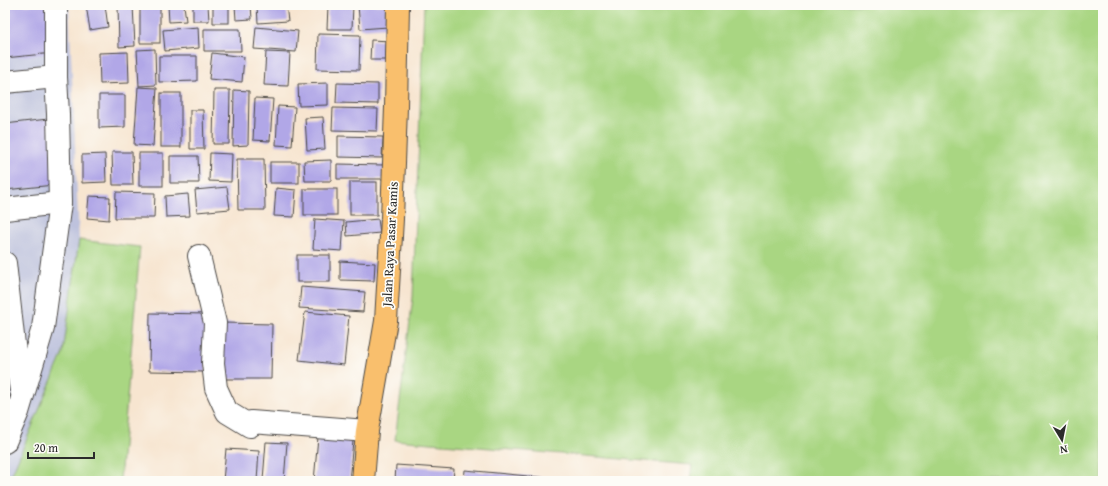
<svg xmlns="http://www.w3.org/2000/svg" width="1108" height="486" font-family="'Gentium Book Plus',serif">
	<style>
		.industrial { fill: #bec2dd }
		.green { fill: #a9d682; stroke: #6a8056 }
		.building { fill: #b1a7e7 }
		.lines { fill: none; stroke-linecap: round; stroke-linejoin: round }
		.minor-casing { stroke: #4a4744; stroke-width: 24 }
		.major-casing { stroke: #4a4744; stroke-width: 24 }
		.minor { stroke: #fff; stroke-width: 22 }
		.major { stroke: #f9bf6d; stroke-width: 22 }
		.labels { text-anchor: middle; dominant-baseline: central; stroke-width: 3.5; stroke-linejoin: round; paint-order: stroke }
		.street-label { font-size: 13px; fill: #2b2b2b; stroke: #fdfcf7 }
	</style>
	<rect width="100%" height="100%" fill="#fdfcf7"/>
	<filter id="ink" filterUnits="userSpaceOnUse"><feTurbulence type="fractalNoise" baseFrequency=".025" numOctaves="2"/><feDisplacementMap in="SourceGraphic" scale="8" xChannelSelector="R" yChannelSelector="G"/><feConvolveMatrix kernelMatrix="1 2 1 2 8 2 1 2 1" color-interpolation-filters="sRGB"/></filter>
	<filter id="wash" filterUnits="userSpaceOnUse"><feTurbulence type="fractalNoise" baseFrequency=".012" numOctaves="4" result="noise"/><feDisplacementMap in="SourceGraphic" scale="16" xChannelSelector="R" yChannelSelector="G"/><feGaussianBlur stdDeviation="0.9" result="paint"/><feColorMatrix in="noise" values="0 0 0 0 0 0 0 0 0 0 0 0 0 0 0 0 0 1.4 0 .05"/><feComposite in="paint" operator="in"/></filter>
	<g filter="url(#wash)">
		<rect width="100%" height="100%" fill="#f7e5d0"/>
		<path class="industrial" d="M5 5H69L79 240 63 353 9 481H5Z"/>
		<g class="green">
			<path d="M424 5H1103V481H690L692 465 395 440 413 297Z"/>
			<path d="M79 240 140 247 120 481H9L63 353Z"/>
		</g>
		<g id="blocks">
			<g class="building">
				<path d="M5 5H48L53 53 5 58Z"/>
				<path d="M86 5H105L108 27 90 30Z"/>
				<path d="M118 5H133L135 46 119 47Z"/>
				<rect x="140" y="5" width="20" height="38"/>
				<path d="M168 5H184L186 21 169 22Z"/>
				<path d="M193 5H208L209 21H193Z"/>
				<rect x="213" y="5" width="16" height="18"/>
				<path d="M235 5H251L252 19 236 20Z"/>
				<path d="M257 5H286L288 21 258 23Z"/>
				<path d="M328 5H353L352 29H327Z"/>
				<path d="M358 5H386L388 27 360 29Z"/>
				<path d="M198 27 199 48 165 51 163 30Z"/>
				<path d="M256 27 298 31 296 52 254 49Z"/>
				<path d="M204 29H240L241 51H204Z"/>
				<path d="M318 34 360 35 359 70 317 69Z"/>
				<path d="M371 40 391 41V60H370Z"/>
				<path d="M155 49 156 85 139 86 137 50Z"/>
				<path d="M128 52 129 83 100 84 99 53Z"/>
				<path d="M266 52 290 53 288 86 264 85Z"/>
				<path d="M212 53 244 57 242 82 209 79Z"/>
				<path d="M159 56H197V81L159 82Z"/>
				<path d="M328 83V105L299 106 298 84Z"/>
				<path d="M337 83 378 84V104L336 103Z"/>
				<path d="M138 87 157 88 153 146 134 145Z"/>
				<path d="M214 90H230L229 144H213Z"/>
				<path d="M234 90 249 91 248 145 233 146Z"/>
				<rect x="161" y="93" width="20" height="54"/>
				<path d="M99 95H125V127L99 128Z"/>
				<path d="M255 98 273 99 270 141 253 140Z"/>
				<path d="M278 106 295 107 292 146 276 145Z"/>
				<path d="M333 108 378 109 377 131 332 130Z"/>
				<path d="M190 110H203L204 149H190Z"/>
				<path d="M323 117 325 149 307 150 305 118Z"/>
				<path d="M48 119 54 185 5 190V124Z"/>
				<path d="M338 136 383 137 382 158 338 157Z"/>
				<path d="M112 152H132L133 185H113Z"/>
				<rect x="139" y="153" width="24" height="33"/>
				<path d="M210 153 232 154 231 182 209 181Z"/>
				<path d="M105 154 106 182 82 183V155Z"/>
				<path d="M170 156H198L199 183H170Z"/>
				<path d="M237 159H264L265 210H238Z"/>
				<path d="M331 160V181H305L304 161Z"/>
				<rect x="270" y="162" width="29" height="21"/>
				<path d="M337 164 384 165V179H337Z"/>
				<rect x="350" y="182" width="27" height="33"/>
				<path d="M227 187 230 209 197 212 195 190Z"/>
				<path d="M276 188 296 190 294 217 274 216Z"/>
				<rect x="304" y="189" width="33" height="26"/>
				<path d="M116 192 155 193 154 218H115Z"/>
				<path d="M188 194 190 216 166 217 165 196Z"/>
				<path d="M89 196 110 197 109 220 87 218Z"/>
				<path d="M315 219 344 221 342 251 313 249Z"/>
				<path d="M378 219 380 233 347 236 346 222Z"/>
				<rect x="297" y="255" width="33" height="27"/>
				<path d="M340 261 375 263 374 281 340 280Z"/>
				<path d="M301 287 365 292 363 312 299 308Z"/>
				<path d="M305 312 349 316 344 365 299 360Z"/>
				<path d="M150 313 207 314 206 372 149 371Z"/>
				<path d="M222 323 272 324 271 379H221Z"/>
				<path d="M5 352H6L11 396 5 397Z"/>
				<path d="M318 437 353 441 349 481H314Z"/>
				<path d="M266 442 287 443 284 481 263 480Z"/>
				<path d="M226 449 259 451 257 481H223Z"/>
				<path d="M396 465 454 469 453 481H395Z"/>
				<path d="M465 470 570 480V481H464Z"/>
			</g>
		</g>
	</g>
	<g filter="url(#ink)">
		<use href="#blocks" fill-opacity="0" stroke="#4a4744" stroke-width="1"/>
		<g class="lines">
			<g class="minor-casing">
				<g id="minor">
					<path d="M5 82 56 77V5"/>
					<path d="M5 209 60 203"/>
					<path d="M199 256 215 323 213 363 216 388 227 412 250 426 251 422 367 431"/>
					<path d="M5 263 14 345 21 390"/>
					<path d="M5 442 18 412 43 328 60 203 58 114 56 77"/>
				</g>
			</g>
			<g class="major-casing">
				<path id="major" d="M363 481 367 431 386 321 392 219 396 107 398 5"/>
			</g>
			<use href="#minor" class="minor"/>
			<use href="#major" class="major"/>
		</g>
	</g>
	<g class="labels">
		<g class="street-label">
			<text transform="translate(390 244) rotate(-87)">Jalan Raya Pasar Kamis</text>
		</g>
	</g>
	<rect width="1108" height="486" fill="none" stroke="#fdfcf7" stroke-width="20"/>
	<g transform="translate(1062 440) rotate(170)" stroke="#fdfcf7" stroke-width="3" paint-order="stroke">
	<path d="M0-3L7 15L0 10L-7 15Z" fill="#2b2b2b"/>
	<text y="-6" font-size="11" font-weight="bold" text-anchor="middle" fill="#2b2b2b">N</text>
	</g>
	<path d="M28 452v6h66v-6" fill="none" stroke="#2b2b2b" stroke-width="2"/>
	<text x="34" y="452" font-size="12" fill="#2b2b2b" stroke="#fdfcf7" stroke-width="3" paint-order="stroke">20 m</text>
</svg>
